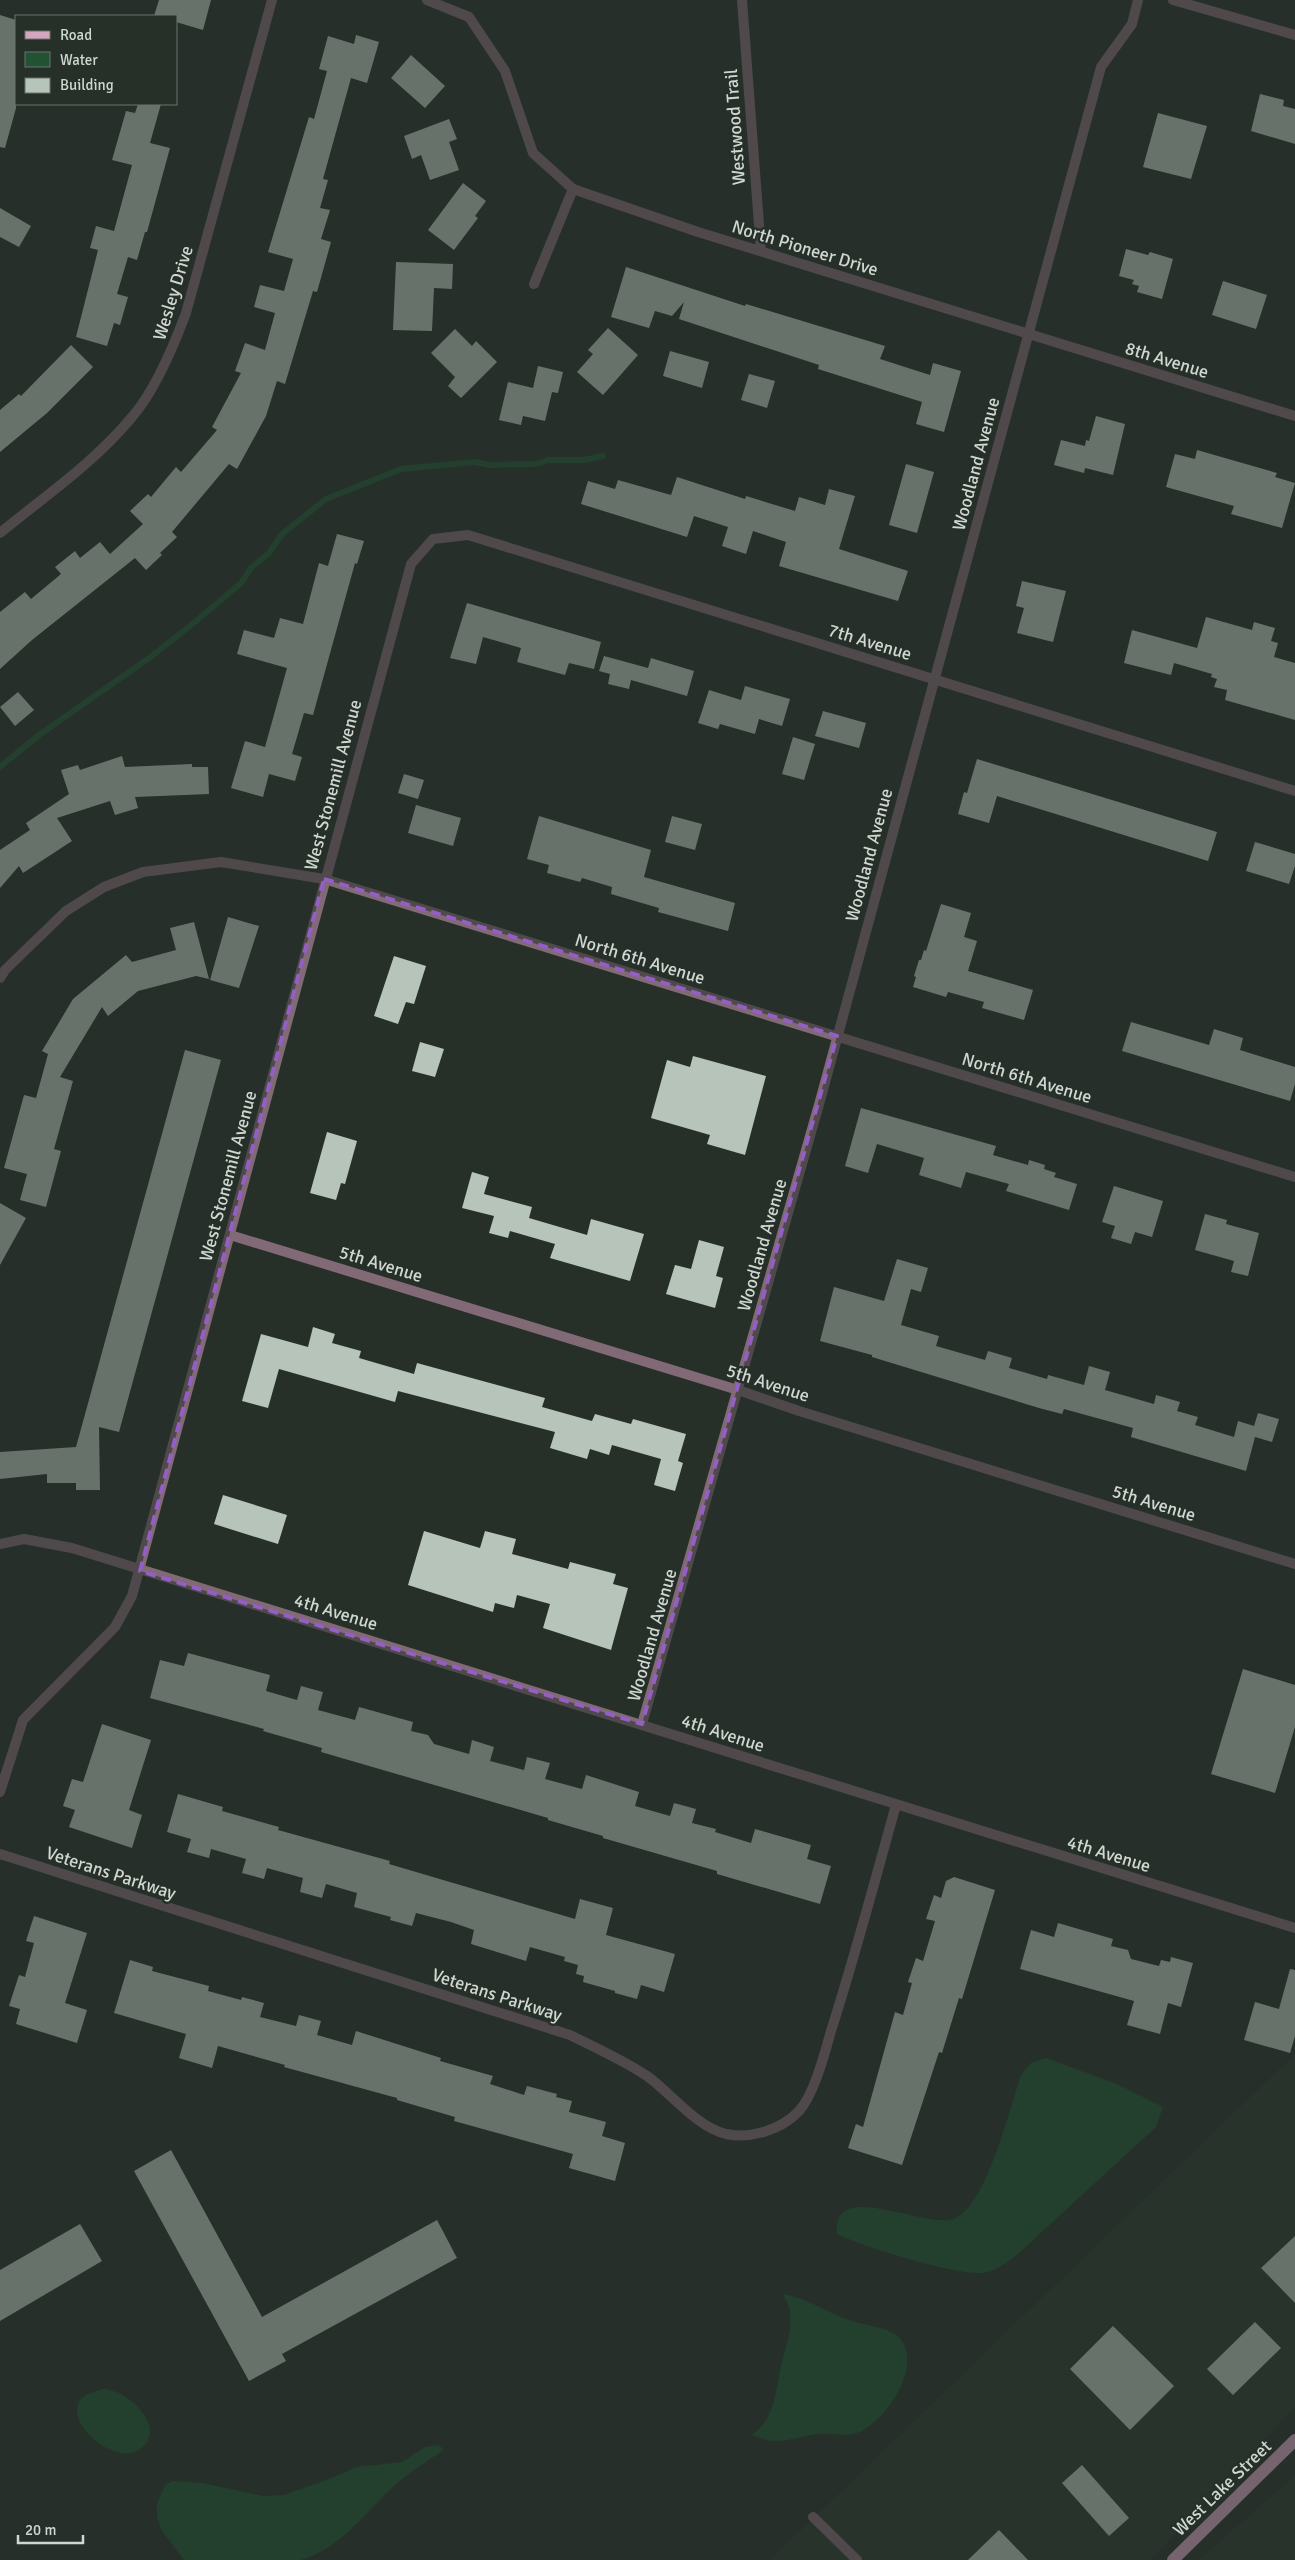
<svg xmlns="http://www.w3.org/2000/svg" width="1295" height="2560" font-family="Signika,sans-serif">
	<style>
		.built { fill: #2a3a2e }
		.water { fill: #205233 }
		.lines { fill: none; stroke-linecap: round; stroke-linejoin: round }
		.stream { stroke: #205233; stroke-width: 6 }
		.building { fill: #b7c4ba }
		.minor { stroke: #816976; stroke-width: 10 }
		.primary { stroke: #d4a5bf; stroke-width: 12 }
		.marked { fill: none; stroke: #945fc5; stroke-width: 4; stroke-dasharray: 10 6; stroke-linejoin: round }
		.labels { text-anchor: middle; dominant-baseline: central; stroke-width: 5; stroke-linejoin: round; paint-order: stroke }
		.street-label { font-size: 18px; fill: #d0d7d2; stroke: #263029 }
	</style>
	<rect width="100%" height="100%" fill="#263029"/>
	<g class="built">
		<path d="M1295 2054V2407L1150 2560H770Z"/>
		<path d="M1295 2476V2560H1198Z"/>
	</g>
	<g class="water">
		<path d="M1046 2058 1117 2084 1163 2107 1156 2127 1019 2253C1009 2261 996 2272 982 2273 955 2275 863 2247 837 2234 831 2176 928 2232 956 2218 987 2203 1010 2107 1021 2075L1031 2063Z"/>
		<path d="M783 2294C807 2298 824 2311 846 2319 861 2325 884 2326 896 2335 928 2360 885 2424 857 2433 845 2437 831 2433 819 2434 804 2435 789 2442 774 2441 767 2441 759 2437 752 2435 779 2415 775 2383 784 2354 788 2339 792 2328 790 2312 789 2306 786 2300 783 2294Z"/>
		<path d="M103 2389C129 2389 172 2432 137 2451 112 2464 61 2420 82 2398 87 2393 97 2391 103 2389Z"/>
		<path d="M439 2445 443 2449 442 2451C425 2463 408 2473 393 2487 364 2514 339 2550 300 2560H184L162 2531 157 2517V2503L165 2485 173 2481 203 2483 263 2496 284 2495 329 2479 356 2467 402 2462 425 2447Z"/>
	</g>
	<g class="lines">
		<path class="stream" d="M0 767 39 735 152 656 196 621 241 583 251 568 269 553 282 534 326 499 401 469 475 462 489 465 536 464 548 460H583L603 456"/>
	</g>
	<g class="building">
		<path d="M159 0H211L203 30 176 22V16H154Z"/>
		<path d="M0 15 16 20V108L5 148 0 147Z"/>
		<path d="M356 35 379 42 367 83 351 78 323 179 328 180 320 208 330 210 321 239 331 242 317 292 313 291 285 384 277 381 266 416 237 469 229 464 172 532 177 537 160 553 162 555 146 570 135 558 32 640 0 669V612L25 592 31 599 61 574 55 567 75 551 80 558 100 542 110 554 143 524 130 511 148 494 151 497 176 467 181 472 217 430 212 427 241 373 235 371 245 343 265 350 275 313 254 307 260 285 284 291 293 259 268 252 309 117 314 119 327 71 319 69 328 36 354 44Z"/>
		<path d="M411 55 445 86 425 108 391 78Z"/>
		<path d="M1260 94 1284 100 1283 106 1295 109V144L1251 131Z"/>
		<path d="M138 104H161L150 143 170 148 147 232H145L137 260 128 257 117 294 128 297 120 325 114 323 107 346 76 337 98 250 90 248 96 226 114 231 132 165 112 160 126 111 135 113Z"/>
		<path d="M1158 113 1207 126 1191 179 1143 167Z"/>
		<path d="M449 119 457 139 449 142 459 170 430 180 421 155 412 159 404 136Z"/>
		<path d="M463 183 486 201 475 216 478 218 454 250 428 230Z"/>
		<path d="M0 208 31 226 19 247 0 237Z"/>
		<path d="M1126 249 1148 255 1150 252 1173 259 1162 299 1137 292 1139 286 1132 284 1134 280 1119 276Z"/>
		<path d="M396 262 453 264 452 289 434 288 432 331 393 330Z"/>
		<path d="M626 267 745 306 746 304 885 346 880 359 930 375 933 363 961 371 944 432 916 424 922 402 818 369 819 365 679 319 684 302 672 316 655 311 649 328 611 317Z"/>
		<path d="M1223 281 1267 295 1256 329 1212 315Z"/>
		<path d="M608 328 638 355 603 395 577 372 593 354 588 350Z"/>
		<path d="M455 329 472 346 476 341 497 362 461 398 448 386 455 377 431 353Z"/>
		<path d="M71 345 93 367 47 413 0 452V410L19 394 21 396Z"/>
		<path d="M670 351 709 362 702 388 663 376Z"/>
		<path d="M538 366 563 372 558 393 552 392 545 421 523 416 521 425 499 420 508 382 533 388Z"/>
		<path d="M749 374 775 381 767 408 741 400Z"/>
		<path d="M1096 416 1125 424 1113 475 1085 468 1084 473 1054 465 1061 440 1085 446 1086 440 1089 441Z"/>
		<path d="M1197 450 1277 473 1275 477 1295 483 1282 528 1231 514 1234 506 1166 487 1175 454 1195 459Z"/>
		<path d="M906 464 934 472 917 533 889 525Z"/>
		<path d="M677 477 745 499 746 496 795 511 799 497 825 505 829 489 855 496 839 549 908 571 898 601 779 566 786 542 753 531 746 554 722 546 728 527 694 516 687 537 581 504 588 481 615 489 618 480 671 495Z"/>
		<path d="M337 534 364 541 357 564 355 563 313 715 304 713 292 754 302 757 295 781 269 774 263 797 231 788 245 741 265 747 287 668 237 654 244 630 274 638 280 618 303 624 319 563 328 566Z"/>
		<path d="M1022 581 1066 591 1053 642 1017 633 1024 608 1016 606Z"/>
		<path d="M467 603 601 642 594 669 569 663 565 675 517 662 521 648 483 637 476 664 450 658Z"/>
		<path d="M1206 617 1252 630 1254 622 1275 628 1271 641 1278 643 1274 657 1295 663V720L1225 700 1227 690 1214 687 1217 679 1211 677 1212 674 1174 663 1171 675 1124 663 1132 630 1197 648Z"/>
		<path d="M604 656 648 668 651 658 694 671 687 696 631 680 629 689 608 684 610 674 599 671Z"/>
		<path d="M745 686 790 699 782 726 759 719 755 734 720 724 718 729 698 723 709 690 741 700Z"/>
		<path d="M18 692 34 710 15 726 0 707Z"/>
		<path d="M823 711 866 723 859 748 815 736Z"/>
		<path d="M793 737 815 744 804 780 782 774Z"/>
		<path d="M122 756 125 767 192 764V767H208L209 794 135 797 138 808 115 815 110 801 57 818 72 841 23 873 19 866 0 888V850L30 830 26 823 69 794 61 770 78 765 80 770Z"/>
		<path d="M977 759 1217 832 1208 861 997 796 989 823 958 814 964 792 967 793Z"/>
		<path d="M404 774 424 780 418 799 398 793Z"/>
		<path d="M416 805 461 818 453 846 408 833Z"/>
		<path d="M539 816 651 850 644 877 735 903 728 931 658 912 659 908 611 894 612 887 582 878 580 882 547 873 549 865 527 859Z"/>
		<path d="M672 816 702 824 695 850 665 842Z"/>
		<path d="M1255 842 1295 854V866L1289 884 1246 871Z"/>
		<path d="M941 904 971 913 964 937 977 941 968 971 1033 990 1024 1020 982 1008 984 1002 948 992 946 997 913 987 916 977 914 976 919 960H921L924 950 926 951Z"/>
		<path d="M228 917 259 926 239 988 210 980Z"/>
		<path d="M194 922 209 979 196 976 138 991 108 1016 102 1007 60 1077 73 1081 54 1149 61 1151 46 1207 20 1200 27 1174 4 1168 24 1095 36 1098 48 1054 42 1051 73 999 126 955 132 962 176 950 170 928Z"/>
		<path d="M394 956 426 966 414 1004 406 1002 398 1024 374 1016Z"/>
		<path d="M1131 1022 1209 1045 1214 1029 1243 1038 1240 1050 1295 1067V1084L1290 1101 1122 1051Z"/>
		<path d="M420 1042 444 1049 435 1077 412 1071Z"/>
		<path d="M185 1050 221 1060 119 1432 99 1427 100 1490H76V1483H47V1474L0 1479V1452L76 1447Z"/>
		<path d="M693 1056 766 1076 745 1155 707 1144 710 1135 651 1118 667 1060 690 1067Z"/>
		<path d="M861 1108 996 1146 993 1155 1028 1165 1029 1160 1045 1165 1044 1169 1056 1173 1054 1177 1077 1184 1069 1210 1006 1191 1009 1184 966 1172 961 1188 919 1175 924 1158 877 1144 868 1173 845 1166Z"/>
		<path d="M327 1132 357 1141 345 1184 341 1183 336 1200 310 1193Z"/>
		<path d="M472 1172 489 1177 484 1194 532 1207 529 1218 587 1235 591 1219 644 1234 630 1281 550 1258 555 1244 510 1231 508 1238 489 1233 494 1216 462 1208Z"/>
		<path d="M1114 1186 1163 1201 1152 1237 1135 1232 1131 1244 1111 1238 1115 1226 1102 1222Z"/>
		<path d="M0 1203 26 1218 0 1265Z"/>
		<path d="M1205 1214 1227 1220 1226 1224 1259 1233 1248 1276 1231 1272 1234 1261 1195 1250Z"/>
		<path d="M699 1240 724 1247 716 1276 723 1278 715 1308 666 1294 675 1265 691 1269Z"/>
		<path d="M897 1259 928 1268 921 1292 911 1289 901 1325 939 1336 936 1346 985 1360 988 1351 1012 1358 1009 1368 1047 1379 1048 1375 1084 1385 1089 1366 1110 1372 1105 1390 1154 1404 1156 1395 1180 1402 1177 1411 1198 1417 1195 1425 1234 1437 1238 1421 1254 1426 1258 1413 1279 1419 1272 1442 1255 1437 1246 1471 1131 1437 1133 1428 1064 1409 1062 1414 1039 1408 872 1357V1355L820 1341 834 1287 884 1301Z"/>
		<path d="M313 1327 335 1334 332 1343 361 1351 359 1358 414 1374 417 1363 545 1398 542 1407 592 1421 595 1414 631 1424 633 1419 686 1434 678 1461 683 1463 675 1491 654 1485 661 1459 612 1445 609 1455 590 1449 587 1459 550 1448 555 1432 398 1391 395 1402 279 1369 268 1408 242 1401 261 1334 308 1347Z"/>
		<path d="M223 1495 287 1515 278 1544 214 1524Z"/>
		<path d="M424 1531 480 1548 485 1531 516 1539 512 1554 568 1569 570 1562 616 1574 613 1584 628 1588 611 1650 543 1628 550 1604 517 1595 514 1608 495 1603 493 1612 408 1585Z"/>
		<path d="M188 1653 270 1675 266 1691 297 1700 301 1686 323 1692 318 1710 355 1720 359 1707 413 1722 411 1731 428 1735 434 1744 469 1754 472 1740 494 1747 490 1761 524 1770 527 1757 550 1763 545 1779 582 1789 586 1775 639 1792 635 1806 670 1816 674 1803 696 1809 692 1823 716 1829 715 1832 751 1843 755 1829 811 1845 807 1859 831 1866 820 1904 717 1874V1871L603 1838V1836L548 1820V1818L321 1752 322 1748 263 1731 264 1729 150 1698 160 1660 184 1666Z"/>
		<path d="M1243 1669 1295 1685V1727L1275 1793 1211 1774Z"/>
		<path d="M102 1724 151 1740 129 1810 142 1815 132 1848 69 1827 75 1810 63 1806 72 1779 83 1782Z"/>
		<path d="M178 1794 223 1807 222 1811 279 1827 278 1830 390 1861 389 1864 575 1919 580 1899 613 1908 606 1935 675 1954 664 1992 641 1985 637 1999 615 1993V1991L583 1982 584 1976 576 1974 578 1965 564 1961 565 1957 530 1947 526 1961 471 1944 474 1930 451 1922 416 1913 412 1926 390 1920 391 1917 354 1907 357 1893 326 1884 322 1898 300 1892 303 1878 267 1868 264 1879 242 1873 246 1859 211 1849 209 1858 187 1852 191 1839 167 1832Z"/>
		<path d="M954 1877 995 1890 962 1999 959 1998 942 2053 939 2052 902 2165 848 2148 856 2124 863 2127 895 2012 903 2015 912 1983 908 1982 916 1958 923 1961 935 1921 926 1919 934 1895 941 1898 946 1881Z"/>
		<path d="M34 1916 87 1933 65 2003 87 2010 77 2043 16 2024 20 2009 9 2006 19 1975 25 1977 34 1943 26 1941Z"/>
		<path d="M1058 1923 1113 1939 1111 1946 1128 1950 1131 1959 1159 1966 1161 1960 1170 1962 1171 1957 1193 1963 1181 2007 1168 2003 1160 2034 1127 2025 1134 2001 1020 1969 1031 1930 1054 1937Z"/>
		<path d="M130 1960 153 1967 152 1971 209 1986 208 1991 241 2000 242 1997 264 2003 260 2017 296 2026 299 2015 321 2021 317 2035 352 2045 356 2031 441 2058 440 2061 493 2076 490 2084 524 2095 527 2086 557 2094 556 2097 572 2101 569 2112 606 2122 602 2136 625 2143 615 2181 569 2168 573 2154 454 2121 455 2117 397 2100V2098L284 2067 285 2065 218 2046 212 2068 179 2058 186 2034 114 2013Z"/>
		<path d="M1290 1969 1295 1970V2036L1290 2053 1244 2040 1255 2002 1279 2009Z"/>
		<path d="M171 2150 262 2317 437 2220 457 2258 282 2354 286 2361 249 2381 134 2171Z"/>
		<path d="M80 2224 102 2261 0 2321V2270Z"/>
		<path d="M1295 2236V2303L1261 2268Z"/>
		<path d="M1255 2322 1281 2348 1233 2395 1207 2369Z"/>
		<path d="M1113 2326 1174 2386 1130 2430 1070 2369Z"/>
		<path d="M1082 2465 1129 2518 1109 2536 1062 2483Z"/>
		<path d="M999 2530 1028 2560H968Z"/>
	</g>
	<g class="lines">
		<g class="minor">
			<path d="M427 0 469 17 505 71 533 153 573 189 698 232 1295 416"/>
			<path d="M742 0 761 251"/>
			<path d="M1173 0 1295 35"/>
			<path d="M534 284 573 189"/>
			<path d="M0 533C45 496 95 462 132 417 155 391 174 345 186 313L272 0"/>
			<path d="M0 978 5 970 66 911 104 887 143 872 221 862 324 879 1295 1177"/>
			<path d="M230 1235 738 1390 799 1411 1295 1564"/>
			<path d="M0 1544 24 1539 72 1548 1295 1928"/>
			<path d="M642 1724 820 1101 1101 67 1132 24 1138 0"/>
			<path d="M0 1792 23 1720 115 1627 132 1596 411 564 433 539 468 535 1295 791"/>
			<path d="M0 1854 570 2035C596 2048 623 2060 647 2076 670 2092 696 2127 726 2134 751 2139 781 2130 799 2111 814 2095 825 2052 831 2031 855 1956 875 1880 896 1805"/>
			<path d="M813 2517 857 2560"/>
		</g>
		<path class="primary" d="M1173 2560 1295 2440"/>
	</g>
	<path d="M0 0H1295V2560H0ZM324 879 837 1036 642 1724 140 1571Z" fill="#263029" fill-opacity=".55" fill-rule="evenodd"/>
	<path class="marked" d="M324 879 837 1036 642 1724 140 1571Z"/>
	<g class="labels">
		<g class="street-label">
			<text transform="translate(735 127) rotate(-94)">Westwood Trail</text>
			<text transform="translate(805 248) rotate(17)">North Pioneer Drive</text>
			<text transform="translate(173 293) rotate(-73)">Wesley Drive</text>
			<text transform="translate(1167 360) rotate(17)">8th Avenue</text>
			<text transform="translate(976 464) rotate(-75)">Woodland Avenue</text>
			<text transform="translate(870 642) rotate(17)">7th Avenue</text>
			<text transform="translate(333 785) rotate(-75)">West Stonemill Avenue</text>
			<text transform="translate(869 855) rotate(-75)">Woodland Avenue</text>
			<text transform="translate(640 959) rotate(17)">North 6th Avenue</text>
			<text transform="translate(1027 1078) rotate(17)">North 6th Avenue</text>
			<text transform="translate(228 1176) rotate(-75)">West Stonemill Avenue</text>
			<text transform="translate(762 1245) rotate(-74)">Woodland Avenue</text>
			<text transform="translate(381 1264) rotate(17)">5th Avenue</text>
			<text transform="translate(768 1383) rotate(18)">5th Avenue</text>
			<text transform="translate(1154 1503) rotate(17)">5th Avenue</text>
			<text transform="translate(336 1612) rotate(17)">4th Avenue</text>
			<text transform="translate(652 1635) rotate(-74)">Woodland Avenue</text>
			<text transform="translate(723 1733) rotate(18)">4th Avenue</text>
			<text transform="translate(1109 1854) rotate(17)">4th Avenue</text>
			<text transform="translate(111 1873) rotate(18)">Veterans Parkway</text>
			<text transform="translate(497 1995) rotate(18)">Veterans Parkway</text>
			<text transform="translate(1222 2488) rotate(-44)">West Lake Street</text>
		</g>
	</g>
	<rect x="15" y="15" width="162" height="90" fill="#263029" stroke="#6a736d"/>
	<rect x="25" y="31" width="25" height="8" fill="#d4a5bf" stroke="#6a736d"/>
	<text x="60" y="40" font-size="15" fill="#d0d7d2">Road</text>
	<rect x="25" y="52" width="25" height="15" fill="#205233" stroke="#6a736d"/>
	<text x="60" y="65" font-size="15" fill="#d0d7d2">Water</text>
	<rect x="25" y="78" width="25" height="15" fill="#b7c4ba" stroke="#6a736d"/>
	<text x="60" y="90" font-size="15" fill="#d0d7d2">Building</text>
	<path d="M18 2535v8h65v-8" fill="none" stroke="#d0d7d2" stroke-width="2.5"/>
	<text x="25" y="2535" font-size="15" fill="#d0d7d2" stroke="#263029" stroke-width="4" paint-order="stroke">20 m</text>
</svg>
